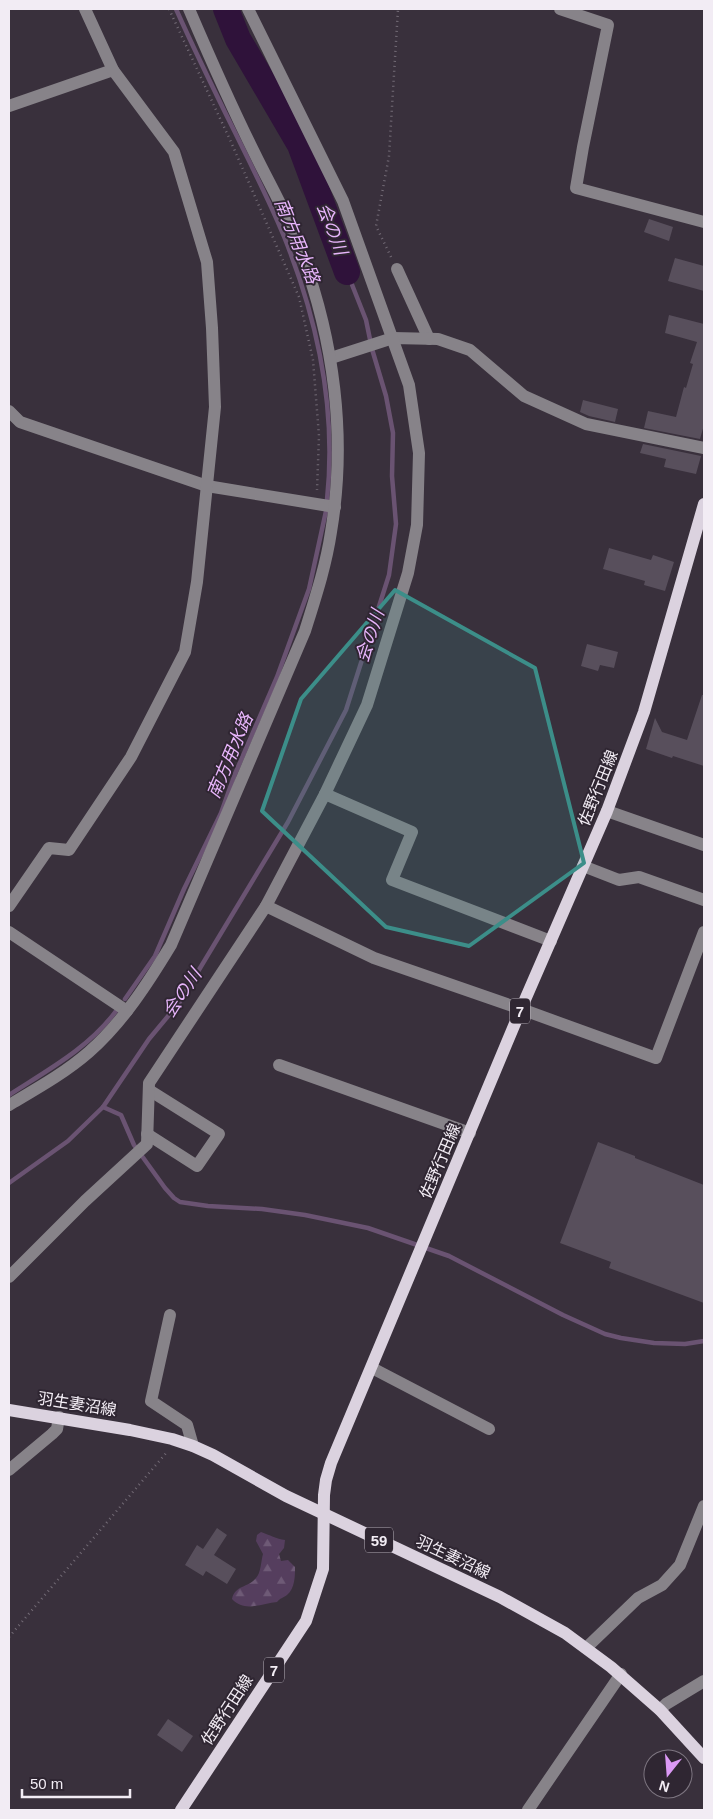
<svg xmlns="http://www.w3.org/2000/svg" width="713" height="1819" font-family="Arial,'Noto Sans JP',sans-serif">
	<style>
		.forest { fill: url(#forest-firs) }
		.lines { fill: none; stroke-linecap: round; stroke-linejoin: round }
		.stream { stroke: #6a5372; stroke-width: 4.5 }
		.river { stroke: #2f123a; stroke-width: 26 }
		.building { fill: #584f5c }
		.path { stroke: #736b76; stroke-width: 2.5; stroke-dasharray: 1 4; stroke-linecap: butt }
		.minor { stroke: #878389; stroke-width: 12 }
		.major { stroke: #dbd2df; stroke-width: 12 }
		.marked { fill: #3c8e89; fill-opacity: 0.2; stroke: #3c8e89; stroke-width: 4; stroke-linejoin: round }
		.labels { text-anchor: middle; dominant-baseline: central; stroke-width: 4; stroke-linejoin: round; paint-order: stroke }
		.shield { fill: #2f2632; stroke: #b8b1ba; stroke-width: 1 }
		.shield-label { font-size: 15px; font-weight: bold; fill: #f2ecf4 }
		.street-label { font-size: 16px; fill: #f2ecf4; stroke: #2f2632 }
		.water-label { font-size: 18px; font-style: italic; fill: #e7b5fb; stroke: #2f2632 }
	</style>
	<defs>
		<pattern id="forest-firs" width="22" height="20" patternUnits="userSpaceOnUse" patternTransform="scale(1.25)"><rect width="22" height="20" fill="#553e5e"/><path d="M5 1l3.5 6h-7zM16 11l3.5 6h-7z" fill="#6e5a76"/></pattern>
	</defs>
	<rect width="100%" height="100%" fill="#39303c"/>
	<path class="forest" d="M261 1532C270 1535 276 1539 285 1540L284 1548 279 1554 281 1561 288 1560 295 1567C295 1576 295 1588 287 1595 283 1598 280 1598 277 1602 262 1603 245 1613 232 1599 235 1585 248 1588 256 1578 261 1573 261 1561 263 1554L256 1541 257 1535Z"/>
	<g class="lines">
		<g class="stream">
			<path d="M176 9C200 63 227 116 253 169 266 196 280 224 290 252 320 331 336 415 327 500"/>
			<path d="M125 999 155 956 184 889 221 813 235 774 277 677 309 589 326 511"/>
			<path d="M9 1095C46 1071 89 1048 116 1011"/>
			<path d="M103 1107 121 1115 134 1145 165 1188 174 1198 180 1202 208 1206 262 1209 305 1215 368 1228 449 1256 563 1315 605 1334 621 1338 654 1343 685 1344 704 1341"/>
			<path d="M9 1183 68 1141 103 1107 149 1039 179 1003 288 822 346 710 389 575 396 524 392 476 393 433 386 396 372 349 366 320 347 272"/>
		</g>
		<path class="river" d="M226 9 238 39 300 145 347 272"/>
	</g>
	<g class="building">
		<path d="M649 219 673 227 669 241 644 232Z"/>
		<path d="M675 258 704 266V291L668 281Z"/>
		<path d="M669 315 704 324V425L700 439 644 428 648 411 676 417 684 387 686 388 693 364 690 363 697 342 665 333Z"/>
		<path d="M583 400 618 409 615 422 589 416 580 412Z"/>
		<path d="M643 444 701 456 696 474 664 467 666 459 640 453Z"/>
		<path d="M609 548 651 560 653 555 674 562 665 591 644 585 645 581 603 569Z"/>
		<path d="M587 644 618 652 614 668 600 665 598 671 581 666Z"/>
		<path d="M702 695H704V766L673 756 672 758 646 749 655 718 662 732 687 740Z"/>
		<path d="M598 1142 635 1156V1158L704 1185V1303L609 1268 611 1262 560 1243Z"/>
		<path d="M217 1528 227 1535 214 1555 236 1569 227 1584 206 1571 203 1576 185 1565 197 1545 203 1549Z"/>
		<path d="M168 1719 193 1736 182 1752 157 1735Z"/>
	</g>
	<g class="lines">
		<g class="path">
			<path d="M169 9 231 142 299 297 313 360 319 436 317 490"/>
			<path d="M391 257 376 226 389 156 398 9"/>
			<path d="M9 1637 167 1452"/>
		</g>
		<g class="minor">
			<path d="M560 9 608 25 583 147 576 188 704 222"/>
			<path d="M9 106 113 70"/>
			<path d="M397 269 429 339"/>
			<path d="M331 358 393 338 438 339 470 350 524 396 586 424 704 448"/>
			<path d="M9 411 20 422 207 486 335 507"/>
			<path d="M325 794 412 832 392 880 551 941"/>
			<path d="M607 811 704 845"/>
			<path d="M583 866 619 880 639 877 704 900"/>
			<path d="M9 906 49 848 69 850 131 757 185 652 197 582 215 407 212 328 207 262 174 152 113 70 85 9"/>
			<path d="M266 906 374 958 521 1009 656 1058 704 932"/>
			<path d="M9 932 127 1011"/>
			<path d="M279 1065 470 1133"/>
			<path d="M9 1105C36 1089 65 1073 89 1052 123 1022 148 983 171 945L305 631C315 599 326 566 331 532 347 437 334 339 300 249 289 217 270 185 255 154 231 106 210 58 189 9"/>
			<path d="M147 1134 197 1166 219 1134 149 1090"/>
			<path d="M9 1277 85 1201 147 1144 149 1083 266 906 325 794 367 705 408 573 417 525 419 453 409 385 343 201 248 9"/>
			<path d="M170 1315 151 1401 187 1425 193 1446"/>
			<path d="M372 1368 489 1429"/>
			<path d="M9 1470 52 1434 57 1429 59 1417"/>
			<path d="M586 1648 638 1598 662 1585 680 1565 704 1506"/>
			<path d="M660 1710 666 1704 704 1681"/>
			<path d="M528 1810 621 1674"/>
		</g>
		<g class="major">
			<path d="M9 1410 130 1430 172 1439 193 1446 213 1455 286 1496 500 1597 565 1633 611 1667 660 1710 704 1758"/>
			<path d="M181 1810 306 1621 323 1569 324 1495 326 1480 331 1463 521 1009 607 811 644 712 704 504"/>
		</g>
	</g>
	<path class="marked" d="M395 590 535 668 584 863 469 946 386 927 262 811 301 699Z"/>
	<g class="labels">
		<g class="shield">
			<rect x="510" y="998.5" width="20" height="25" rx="4"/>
			<rect x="365" y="1527.5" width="28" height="25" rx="4"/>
			<rect x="264" y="1657.5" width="20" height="25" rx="4"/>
		</g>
		<g class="shield-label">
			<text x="520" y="1011">7</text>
			<text x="379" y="1540">59</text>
			<text x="274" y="1670">7</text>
		</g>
		<g class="street-label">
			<text transform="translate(598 788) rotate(-68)">佐野行田線</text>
			<text transform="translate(440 1161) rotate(-67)">佐野行田線</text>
			<text transform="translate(77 1404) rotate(9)">羽生妻沼線</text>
			<text transform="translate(453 1557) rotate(25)">羽生妻沼線</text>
			<text transform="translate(227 1710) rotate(-57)">佐野行田線</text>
		</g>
		<g class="water-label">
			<text transform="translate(332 229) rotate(69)">会の川</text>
			<text transform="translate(297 241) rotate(68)">南方用水路</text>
			<text transform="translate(370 636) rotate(-72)">会の川</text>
			<text transform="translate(230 756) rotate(-67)">南方用水路</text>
			<text transform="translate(182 993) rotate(-56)">会の川</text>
		</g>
	</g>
	<rect width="713" height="1819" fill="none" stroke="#f2ecf4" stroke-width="20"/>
	<g transform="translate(668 1774) rotate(197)"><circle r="24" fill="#2f2632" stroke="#7d7580"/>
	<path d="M0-4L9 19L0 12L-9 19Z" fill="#db99f5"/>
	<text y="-8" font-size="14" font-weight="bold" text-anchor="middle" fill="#f2ecf4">N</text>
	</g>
	<path d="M22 1789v8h108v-8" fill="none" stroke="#f2ecf4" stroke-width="2.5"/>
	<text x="30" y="1789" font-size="15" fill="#f2ecf4" stroke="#2f2632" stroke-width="4" paint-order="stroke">50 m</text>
</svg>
